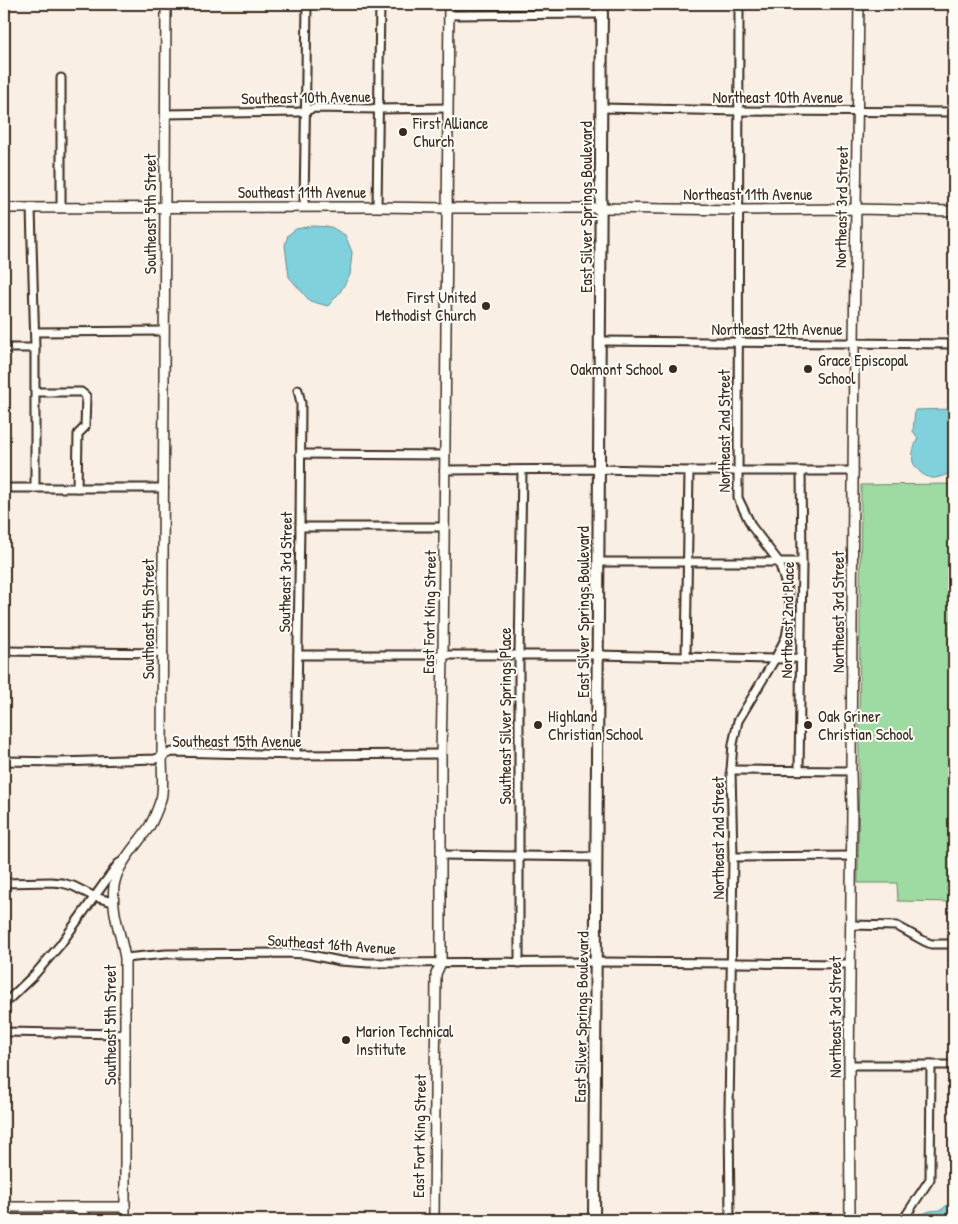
<svg xmlns="http://www.w3.org/2000/svg" width="958" height="1224" font-family="'Patrick Hand',sans-serif">
	<style>
		.green { fill: #9edba2; stroke: #6c8260 }
		.water { fill: #81d1dd; stroke: #658e91 }
		.lines { fill: none; stroke-linecap: round; stroke-linejoin: round }
		.street-casing { stroke: #3b2a1e; stroke-width: 11 }
		.secondary-casing { stroke: #3b2a1e; stroke-width: 12 }
		.primary-casing { stroke: #3b2a1e; stroke-width: 14 }
		.street { stroke: #fdfcf7; stroke-width: 7 }
		.secondary { stroke: #fdfcf7; stroke-width: 9 }
		.primary { stroke: #fdfcf7; stroke-width: 10 }
		.poi-dot { fill: #3b2a1e; stroke: #fdfcf7; stroke-width: 2 }
		.labels { text-anchor: middle; dominant-baseline: central; stroke-width: 4; stroke-linejoin: round; paint-order: stroke }
		.street-label { font-size: 16px; fill: #3b2a1e; stroke: #fdfcf7 }
		.poi-label { font-size: 16px; fill: #3b2a1e; stroke: #fdfcf7; text-anchor: start }
	</style>
	<rect width="100%" height="100%" fill="#f9efe5"/>
	<filter id="ink" filterUnits="userSpaceOnUse"><feTurbulence type="fractalNoise" baseFrequency=".02" numOctaves="2"/><feDisplacementMap in="SourceGraphic" scale="10" xChannelSelector="R" yChannelSelector="G"/><feConvolveMatrix kernelMatrix="1 2 1 2 8 2 1 2 1" color-interpolation-filters="sRGB"/></filter>
	<g filter="url(#ink)">
		<path class="green" d="M954 484V902L898 901 897 883H858L861 485Z"/>
		<g class="water">
			<path d="M312 226 331 227 345 235 352 252 350 275 340 292 328 306 310 301 289 277 285 245 288 235 296 229Z"/>
			<path d="M954 409V471C949 474 941 477 935 478 926 479 916 470 913 462 911 454 915 445 918 438L913 431 915 410Z"/>
			<path d="M947 1205 954 1206V1220H916L917 1216 930 1211 941 1210Z"/>
		</g>
		<g class="lines">
			<g class="street-casing">
				<g id="street">
					<path d="M449 15 602 14"/>
					<path d="M602 108 739 111 954 112"/>
					<path d="M165 114 299 112 306 111 313 108 378 109 448 108"/>
					<path d="M304 207 307 4"/>
					<path d="M377 207 380 4"/>
					<path d="M31 208 35 348V488"/>
					<path d="M61 208V78"/>
					<path d="M35 332 164 331"/>
					<path d="M600 341 954 344"/>
					<path d="M4 348H35"/>
					<path d="M36 392H81L86 396 85 427 78 434 77 488"/>
					<path d="M300 454 445 455"/>
					<path d="M444 470 599 469 689 471H854"/>
					<path d="M4 488H164"/>
					<path d="M300 527H444"/>
					<path d="M598 562H802"/>
					<path d="M4 651 163 653"/>
					<path d="M298 655H598L775 659 801 658"/>
					<path d="M686 656 689 471"/>
					<path d="M296 755 300 527 301 403 298 390"/>
					<path d="M4 761 60 762 155 759 172 752 296 755 441 754"/>
					<path d="M731 770 851 771"/>
					<path d="M799 770 802 562 801 471"/>
					<path d="M441 855 597 857"/>
					<path d="M733 857 852 856"/>
					<path d="M4 883 51 882 62 883 73 886 95 897 113 902"/>
					<path d="M851 925 897 926 924 941 931 944H954"/>
					<path d="M125 958 166 954 284 953 306 954 340 961 369 963 596 962 850 964"/>
					<path d="M519 963V655L522 470"/>
					<path d="M4 1004 35 974 60 945 118 864 121 862"/>
					<path d="M4 1032 124 1034"/>
					<path d="M849 1065H954"/>
					<path d="M730 1220 729 1110 733 857 731 770 733 744 738 721 775 659 786 637 791 611 788 592 779 562 752 527 738 498 739 4"/>
					<path d="M903 1220 930 1179 931 1065"/>
				</g>
			</g>
			<g class="secondary-casing">
				<g id="secondary">
					<path d="M4 208 377 207 447 208H601L738 210 856 209 954 211"/>
					<path d="M4 1207H125"/>
					<path d="M74 1207 89 1220"/>
					<path d="M125 1220V958C121 934 111 912 114 886 117 864 137 845 149 827 154 819 158 808 161 799 164 790 162 768 162 757L166 4"/>
					<path d="M434 1220 436 974 441 963V754L443 656 449 4"/>
					<path d="M850 1220 849 1065 852 809 851 771 854 343 859 4"/>
				</g>
			</g>
			<g class="primary-casing">
				<path id="primary" d="M594 1220 602 4"/>
			</g>
			<use href="#street" class="street"/>
			<use href="#secondary" class="secondary"/>
			<use href="#primary" class="primary"/>
		</g>
	</g>
	<g class="poi-dot">
		<circle cx="403" cy="132" r="5"/>
		<circle cx="486" cy="306" r="5"/>
		<circle cx="673" cy="369" r="5"/>
		<circle cx="808" cy="369" r="5"/>
		<circle cx="538" cy="725" r="5"/>
		<circle cx="808" cy="725" r="5"/>
		<circle cx="346" cy="1040" r="5"/>
	</g>
	<g class="labels">
		<g class="street-label">
			<text transform="translate(306 97) rotate(-1)">Southeast 10th Avenue</text>
			<text x="778" y="97">Northeast 10th Avenue</text>
			<text x="302" y="192">Southeast 11th Avenue</text>
			<text x="748" y="194">Northeast 11th Avenue</text>
			<text transform="translate(586 207) rotate(-90)">East Silver Springs Boulevard</text>
			<text transform="translate(841 207) rotate(-89)">Northeast 3rd Street</text>
			<text transform="translate(150 214) rotate(-90)">Southeast 5th Street</text>
			<text x="777" y="329">Northeast 12th Avenue</text>
			<text transform="translate(724 431) rotate(-90)">Northeast 2nd Street</text>
			<text transform="translate(285 572) rotate(-89)">Southeast 3rd Street</text>
			<text transform="translate(429 612) rotate(-89)">East Fort King Street</text>
			<text transform="translate(583 612) rotate(-90)">East Silver Springs Boulevard</text>
			<text transform="translate(838 612) rotate(-90)">Northeast 3rd Street</text>
			<text transform="translate(148 619) rotate(-90)">Southeast 5th Street</text>
			<text transform="translate(787 620) rotate(-89)">Northeast 2nd Place</text>
			<text transform="translate(505 716) rotate(-90)">Southeast Silver Springs Place</text>
			<text x="237" y="741">Southeast 15th Avenue</text>
			<text transform="translate(718 838) rotate(-90)">Northeast 2nd Street</text>
			<text transform="translate(332 944) rotate(4)">Southeast 16th Avenue</text>
			<text transform="translate(581 1017) rotate(-89)">East Silver Springs Boulevard</text>
			<text transform="translate(835 1017) rotate(-90)">Northeast 3rd Street</text>
			<text transform="translate(110 1025) rotate(-90)">Southeast 5th Street</text>
			<text transform="translate(419 1136) rotate(-89)">East Fort King Street</text>
		</g>
		<g class="poi-label">
			<text x="413" y="123">First Alliance<tspan x="413" dy="18">Church</tspan></text>
			<text x="476" y="297" text-anchor="end">First United<tspan x="476" dy="18">Methodist Church</tspan></text>
			<text x="818" y="360">Grace Episcopal<tspan x="818" dy="18">School</tspan></text>
			<text x="663" y="369" text-anchor="end">Oakmont School</text>
			<text x="548" y="716">Highland<tspan x="548" dy="18">Christian School</tspan></text>
			<text x="818" y="716">Oak Griner<tspan x="818" dy="18">Christian School</tspan></text>
			<text x="356" y="1031">Marion Technical<tspan x="356" dy="18">Institute</tspan></text>
		</g>
	</g>
	<rect width="958" height="1224" fill="none" stroke="#fdfcf7" stroke-width="20"/>
	<rect x="10" y="10" width="938" height="1204" fill="none" stroke="#3b2a1e" stroke-width="2" filter="url(#ink)"/>
</svg>
